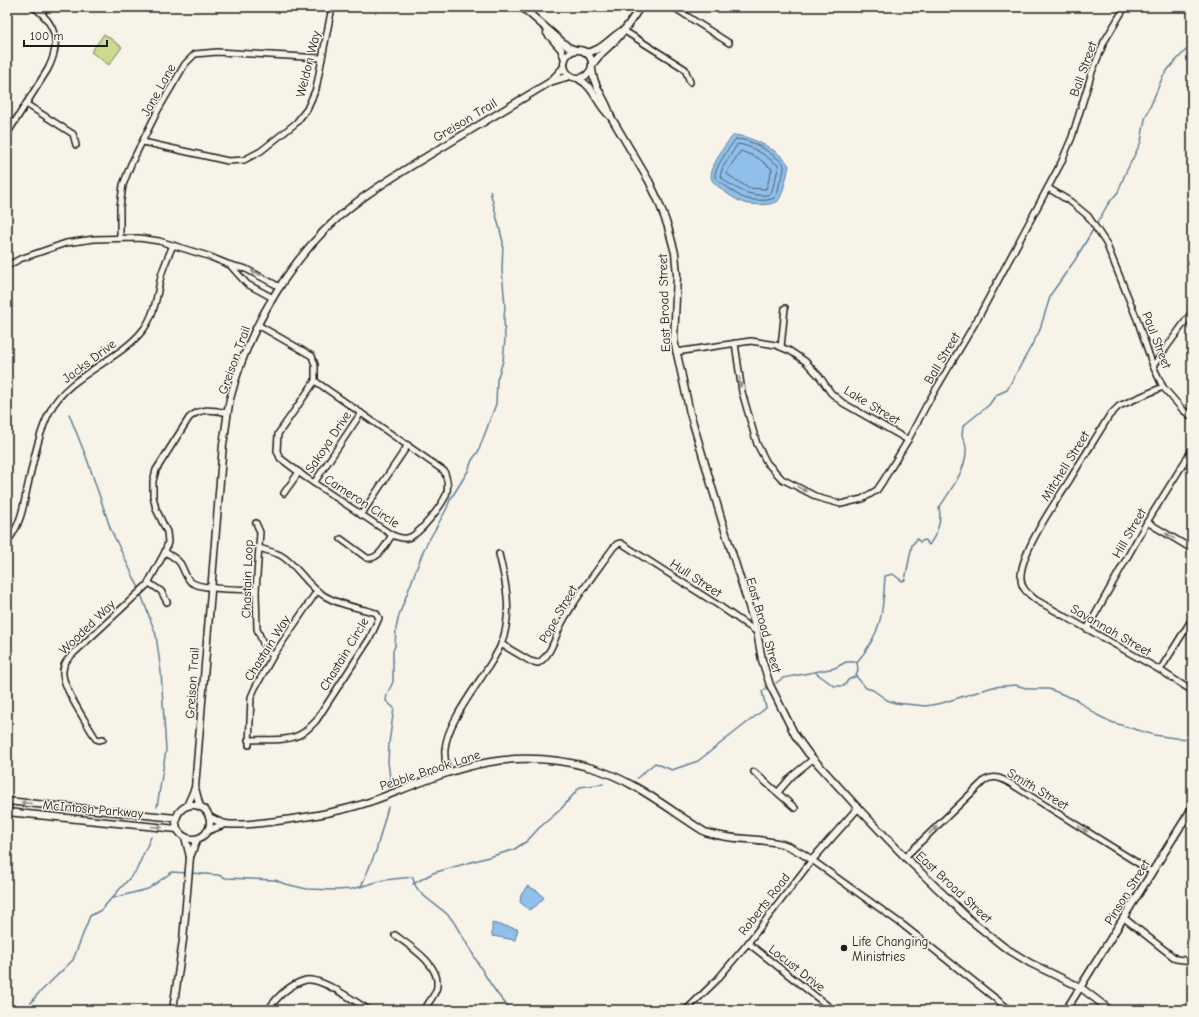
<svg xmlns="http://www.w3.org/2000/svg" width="1199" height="1017" font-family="'Comic Neue',sans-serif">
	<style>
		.green { fill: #cadb8f; stroke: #737c56 }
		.water { fill: #8fbfea; stroke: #617e98 }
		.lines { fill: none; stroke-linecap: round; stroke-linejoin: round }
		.shore { stroke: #4a5d6e; stroke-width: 1 }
		.stream { stroke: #617e98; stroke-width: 1.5 }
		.minor-casing { stroke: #1c1c1c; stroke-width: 8 }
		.tertiary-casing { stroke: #1c1c1c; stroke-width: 9 }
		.minor { stroke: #f7f3e8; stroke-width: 5 }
		.tertiary { stroke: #f7f3e8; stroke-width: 6 }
		.oneway { fill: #94928c }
		.poi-dot { fill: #1c1c1c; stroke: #f7f3e8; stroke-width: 1.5 }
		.labels { text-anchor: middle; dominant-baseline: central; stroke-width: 3; stroke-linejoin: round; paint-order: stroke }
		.street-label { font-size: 13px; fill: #1c1c1c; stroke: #f7f3e8 }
		.poi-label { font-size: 13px; fill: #1c1c1c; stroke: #f7f3e8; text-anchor: start }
	</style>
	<rect width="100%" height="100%" fill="#f7f3e8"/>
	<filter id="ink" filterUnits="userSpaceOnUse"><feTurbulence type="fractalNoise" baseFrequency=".025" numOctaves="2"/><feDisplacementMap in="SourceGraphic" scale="8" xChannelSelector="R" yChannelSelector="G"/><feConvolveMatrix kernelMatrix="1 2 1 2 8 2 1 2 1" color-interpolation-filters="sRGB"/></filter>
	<g filter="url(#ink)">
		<path class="green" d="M104 34 122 47 109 65 91 52Z"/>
		<g class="water">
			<path d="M734 135C750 136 782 151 789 166 787 174 783 195 778 201 772 206 751 205 744 203 737 201 715 186 712 180 707 170 727 141 734 135Z"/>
			<path d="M527 886 538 891 544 898 536 906 529 910 520 902 521 895Z"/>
			<path d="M492 923 518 929 515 940 492 936Z"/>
		</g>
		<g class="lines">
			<g class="shore">
				<path d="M736 139C754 140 770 152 783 163 786 169 782 176 780 181 779 186 778 195 774 198 769 202 749 200 744 198 737 195 731 190 726 186 722 183 716 181 715 176 714 169 731 144 736 139Z"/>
				<path d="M738 144C754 146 767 157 779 166L771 194C753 199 732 188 720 176L723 167Z"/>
				<path d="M741 151 758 158 772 169 766 189 748 188 727 174 728 170Z"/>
			</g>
			<g class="stream">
				<path d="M1096 225 1108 204 1118 192 1125 174 1141 142 1145 119 1163 76 1170 67 1186 50"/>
				<path d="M69 414 87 459 111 530 138 586 156 635 161 672 166 750 157 807"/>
				<path d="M816 673 834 686H844L848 680 856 676 866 688 873 690 887 700 895 703 926 706 942 703 993 687 1015 685 1030 689H1049L1077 700 1097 715 1111 722 1154 735 1175 738 1192 739"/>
				<path d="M856 676 858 670 857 662"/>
				<path d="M776 683 783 678 835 668 846 662H857C882 633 883 612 885 576L893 574 902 581 905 580 912 545 917 539 920 542 925 540 929 545C937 534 942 521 939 508 951 490 976 457 962 436L963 426 989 405 996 395 1007 390 1039 332 1051 294 1075 260 1094 228"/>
				<path d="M637 778 655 763 672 770 698 761 766 708 762 691 766 689"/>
				<path d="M391 787 388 762 389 743 394 708 386 701 387 694 393 682V651L395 646 396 629 399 615 424 549 446 510 450 500 468 471 472 460 478 452 496 404 497 380 503 361 505 339 504 319 505 306 502 271 503 242 490 191"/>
				<path d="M190 873 218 875 226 878 275 880 285 884 307 889 336 890 352 889 384 880 413 877C414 895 438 904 449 916 453 920 456 926 459 931 475 955 491 992 512 1010"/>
				<path d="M413 884 433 873 513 850 527 841 539 828 560 810 580 787 603 784"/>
				<path d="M361 887 376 851 388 807"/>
				<path d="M113 898 148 889 172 872 186 873"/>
				<path d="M26 1010 36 996 73 960 90 916 101 910 136 871 151 837"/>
			</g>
			<g class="minor-casing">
				<g id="minor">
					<path d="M673 7 729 43"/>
					<path d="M42 13 46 7"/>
					<path d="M623 30 685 69 690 82"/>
					<path d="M26 104 73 134 76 145"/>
					<path d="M7 134 48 69C61 43 57 25 34 7"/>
					<path d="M143 142 228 161 244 160 261 151 296 123 307 109 316 89 332 7"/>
					<path d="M1048 188 1071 202 1088 216 1106 243 1137 319 1153 366 1163 387 1183 410 1192 417"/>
					<path d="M120 238V207L123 185 131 164 158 110 185 64 195 54 217 52 322 58"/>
					<path d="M230 265 247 284 273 298"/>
					<path d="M7 266 20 259 66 243 94 239 139 238 159 241 208 256 230 265 246 269 280 287"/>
					<path d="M258 325 312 356 315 365V381L278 434 277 451 280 458 305 477 392 535C397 537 402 539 407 538 418 537 442 505 446 495 449 487 447 478 444 471L315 381"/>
					<path d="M735 343 742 392 757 444 767 463 782 479 819 498 841 504 862 499 877 490 883 481 908 440 926 406 978 318 1061 163 1072 137 1092 72 1104 42 1125 7"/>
					<path d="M781 347 785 308"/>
					<path d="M676 352 751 341 776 345 790 351 805 361 820 377 831 393 843 403 908 440"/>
					<path d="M1153 366 1192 312"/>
					<path d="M1163 387 1119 406 1109 416C1096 438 1082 459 1069 481 1055 502 1019 555 1021 579 1021 589 1029 594 1036 600L1160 670 1192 691"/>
					<path d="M314 483 361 413"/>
					<path d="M284 493 299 472"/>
					<path d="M361 515 408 445"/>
					<path d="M1147 522 1192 549"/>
					<path d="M256 523 260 532 256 590 257 629 265 648 273 656"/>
					<path d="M341 539 367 558C379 560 386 544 392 535"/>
					<path d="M7 542C20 526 23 509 27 489 33 463 38 435 50 411 68 375 119 361 143 330 155 315 157 294 161 276 164 265 169 255 173 245"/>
					<path d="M165 552 168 542 167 532 156 509 153 496V481L156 470 189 418C201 407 213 410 228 413"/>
					<path d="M149 583 161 591 167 602"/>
					<path d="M1087 629 1147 522 1192 450"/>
					<path d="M501 644 530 661 538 663C552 655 555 636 562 623 576 597 596 572 613 548L617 544 621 543 718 605 757 632"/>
					<path d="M1160 670 1192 619"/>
					<path d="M103 739 99 740 96 739C88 725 61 686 63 671 63 663 69 658 74 653L147 585 165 552C170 555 176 558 180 563 184 569 185 577 191 582 201 590 242 589 256 590"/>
					<path d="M248 740C264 739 285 742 299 735 306 732 311 726 316 721L370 638 379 618 376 613C359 608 339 605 323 595 306 585 297 564 280 555 273 552 266 550 259 548"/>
					<path d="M249 745 251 697 255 688 273 656 317 591"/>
					<path d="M754 772 795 808"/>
					<path d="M448 773C446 765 444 758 445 749 447 722 478 685 492 661 496 654 501 647 503 639 512 611 506 582 499 554"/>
					<path d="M778 792 792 776 813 759"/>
					<path d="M905 857 985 780C994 775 1000 778 1008 782L1152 872"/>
					<path d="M1124 918 1176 959 1192 961"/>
					<path d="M395 935C410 946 440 965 437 986 437 993 428 1003 424 1010"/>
					<path d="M748 943 833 1010"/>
					<path d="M268 1010C277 997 290 984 306 980 321 977 356 1002 369 1010"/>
					<path d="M686 1010 716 981 748 943 812 860 903 925 1010 1010"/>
				</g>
			</g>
			<g class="tertiary-casing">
				<g id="tertiary">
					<path d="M522 7 568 47 576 50"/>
					<path d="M547 33 561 49 565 59"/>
					<circle cx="578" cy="64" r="14"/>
					<path d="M585 52C598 54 611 37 622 31"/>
					<path d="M593 64C599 54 608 48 616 40 625 30 633 18 640 7"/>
					<path d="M592 69C593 87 607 100 611 117L649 181 658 200 668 227 675 253 677 275 674 340 690 413 722 521 757 632 762 660 770 685 795 735 808 753 858 808 905 857 969 919 1004 947 1030 963 1080 987 1110 1010"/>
					<path d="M579 79C595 88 597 105 610 116"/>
					<path d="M550 82 564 67"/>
					<path d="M195 788 200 807"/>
					<path d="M7 801 176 818"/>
					<circle cx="193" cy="822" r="17"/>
					<path d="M187 806 195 788 223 444C226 429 227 413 230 399 248 327 294 251 353 205 380 184 411 166 441 148 477 126 514 104 550 82L570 76"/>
					<path d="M7 812 177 829"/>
					<path d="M209 817C214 819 220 823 226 824 242 826 261 823 277 821 309 817 341 812 372 801 410 787 449 769 490 762 524 756 559 759 592 768 634 780 668 809 705 832 730 841 756 837 782 844 793 847 803 854 812 860L858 808"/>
					<path d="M207 831 225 824"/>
					<path d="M190 857 197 839"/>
					<path d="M173 1010 183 940 189 869 190 857 185 837"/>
					<path d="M1066 1010 1192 808"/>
				</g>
			</g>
			<use href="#minor" class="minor"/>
			<use href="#tertiary" class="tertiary"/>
		</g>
		<defs><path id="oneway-solid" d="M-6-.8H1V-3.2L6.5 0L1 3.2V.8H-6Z"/></defs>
		<g class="oneway">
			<use href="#oneway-solid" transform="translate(256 273) rotate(-153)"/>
			<use href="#oneway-solid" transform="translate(740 382) rotate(82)"/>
			<use href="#oneway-solid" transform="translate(802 489) rotate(28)"/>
			<use href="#oneway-solid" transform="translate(1170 536) rotate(-149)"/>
			<use href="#oneway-solid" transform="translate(26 803) rotate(-174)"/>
			<use href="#oneway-solid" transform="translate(157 827) rotate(5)"/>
			<use href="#oneway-solid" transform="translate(1083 829) rotate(32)"/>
			<use href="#oneway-solid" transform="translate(933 830) rotate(-44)"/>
		</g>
	</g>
	<circle class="poi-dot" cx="844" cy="948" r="4"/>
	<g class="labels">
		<g class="street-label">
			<text transform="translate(308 64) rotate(-76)">Weldon Way</text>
			<text transform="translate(1083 69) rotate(-70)">Ball Street</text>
			<text transform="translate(158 90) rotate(-61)">Jane Lane</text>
			<text transform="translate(465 120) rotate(-31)">Greison Trail</text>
			<text transform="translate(664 303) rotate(-92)">East Broad Street</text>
			<text transform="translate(1157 340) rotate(69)">Paul Street</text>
			<text transform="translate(942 358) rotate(-59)">Ball Street</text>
			<text transform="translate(234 360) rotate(-70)">Greison Trail</text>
			<text transform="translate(89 361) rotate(-37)">Jacks Drive</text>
			<text transform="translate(872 405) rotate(31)">Lake Street</text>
			<text transform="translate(328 442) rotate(-56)">Sakoya Drive</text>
			<text transform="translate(1065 466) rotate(-58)">Mitchell Street</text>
			<text transform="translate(362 501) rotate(33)">Cameron Circle</text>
			<text transform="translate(1129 533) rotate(-60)">Hill Street</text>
			<text transform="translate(696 578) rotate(33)">Hull Street</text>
			<text transform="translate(247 579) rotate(-88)">Chastain Loop</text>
			<text transform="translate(558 614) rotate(-60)">Pope Street</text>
			<text transform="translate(764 625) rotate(74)">East Broad Street</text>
			<text transform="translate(87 627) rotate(-44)">Wooded Way</text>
			<text transform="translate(1111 630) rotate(30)">Savannah Street</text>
			<text transform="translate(267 648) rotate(-58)">Chastain Way</text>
			<text transform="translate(344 654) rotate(-59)">Chastain Circle</text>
			<text transform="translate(192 683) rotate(-86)">Greison Trail</text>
			<text transform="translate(430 770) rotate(-18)">Pebble Brook Lane</text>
			<text transform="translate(1038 789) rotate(31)">Smith Street</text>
			<text transform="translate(93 809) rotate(5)">McIntosh Parkway</text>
			<text transform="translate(954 887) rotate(43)">East Broad Street</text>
			<text transform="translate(1127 892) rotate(-58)">Pinson Street</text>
			<text transform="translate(764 904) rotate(-52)">Roberts Road</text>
			<text transform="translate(797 968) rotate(38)">Locust Drive</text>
		</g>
		<g class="poi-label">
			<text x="852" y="941">Life Changing<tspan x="852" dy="15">Ministries</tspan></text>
		</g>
	</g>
	<rect width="1199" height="1017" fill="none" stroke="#f7f3e8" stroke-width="24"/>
	<rect x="12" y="12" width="1175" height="993" fill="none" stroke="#1c1c1c" stroke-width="1.5" filter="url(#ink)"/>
	<path d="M24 40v6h83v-6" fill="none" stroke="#1c1c1c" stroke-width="2"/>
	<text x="30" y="40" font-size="12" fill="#1c1c1c" stroke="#f7f3e8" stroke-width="3" paint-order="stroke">100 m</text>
</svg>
